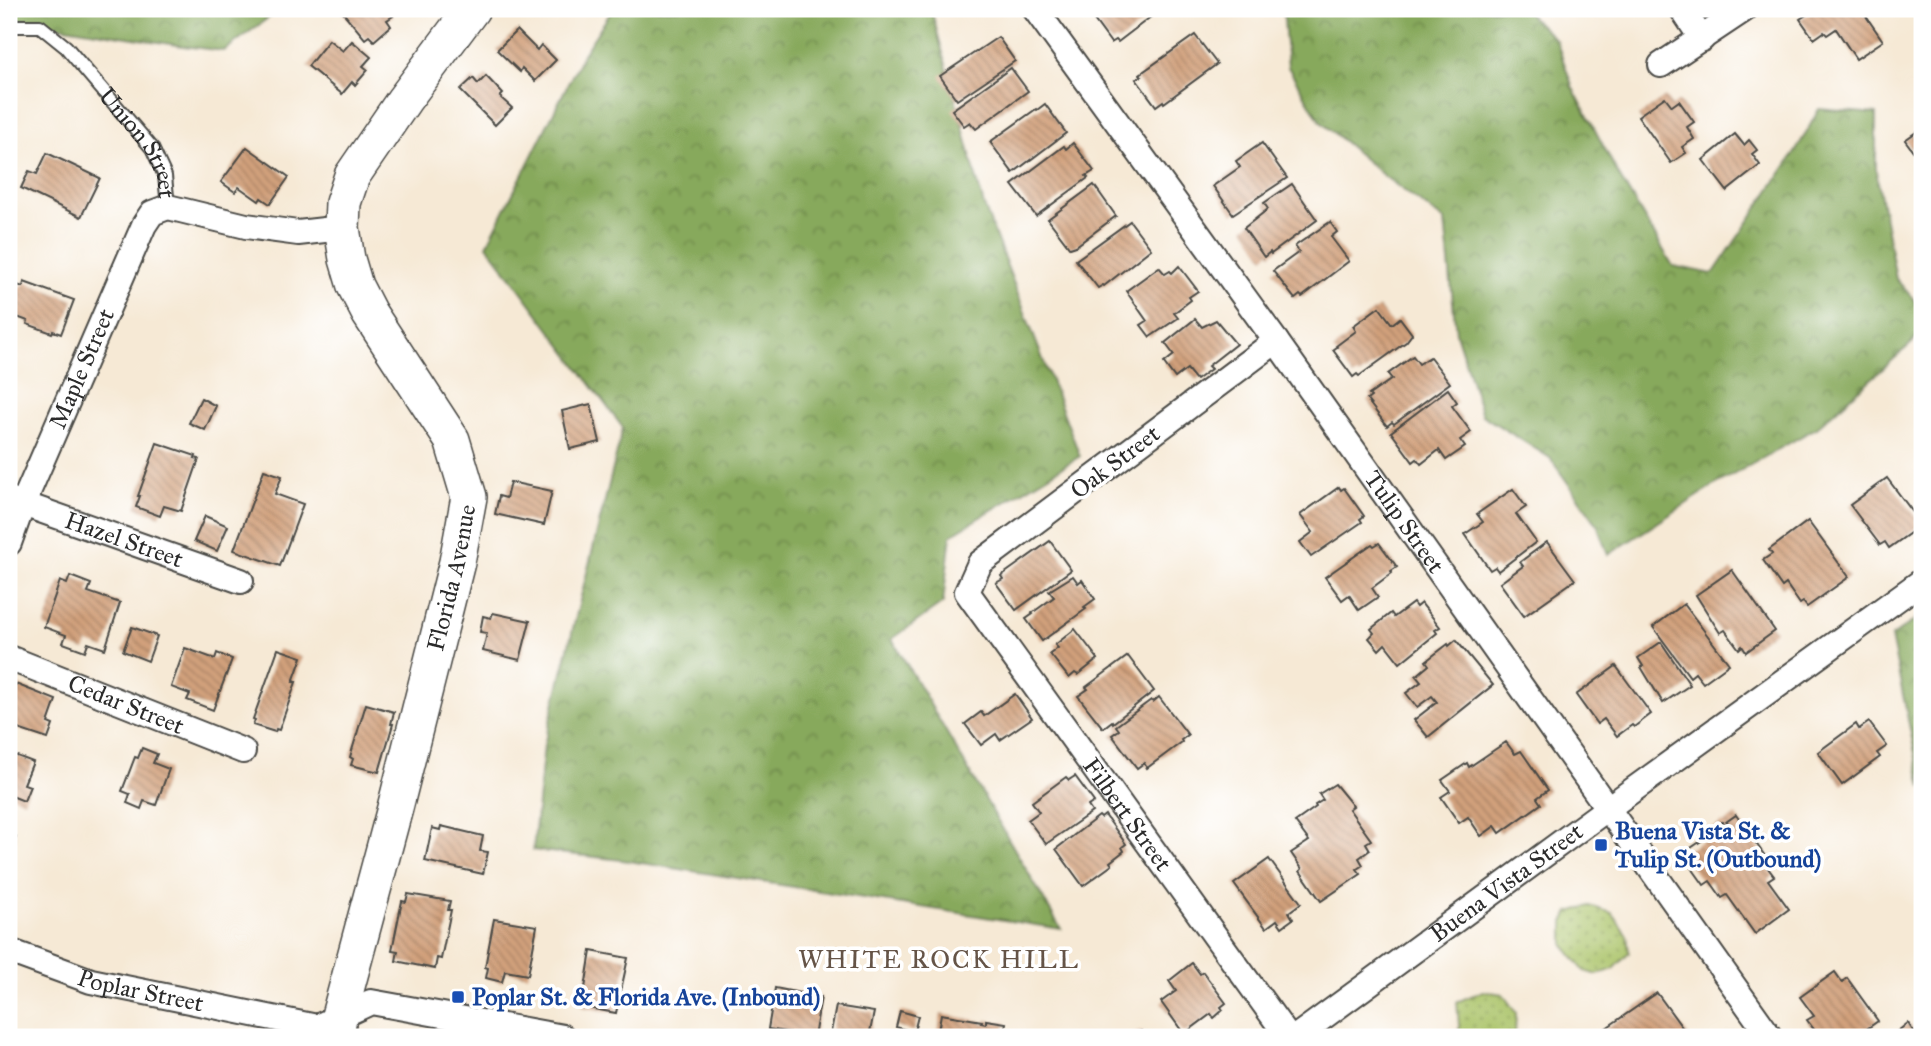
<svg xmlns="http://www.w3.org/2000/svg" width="1931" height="1046" font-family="'IM FELL Great Primer',serif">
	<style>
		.forest { fill: url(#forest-crowns); stroke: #596a44; stroke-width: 2 }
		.park { fill: url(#park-dots); stroke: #6a774a; stroke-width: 2 }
		.building { fill: url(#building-back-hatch) }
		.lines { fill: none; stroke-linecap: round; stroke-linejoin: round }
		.service-casing { stroke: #494844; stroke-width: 16 }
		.minor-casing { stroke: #494844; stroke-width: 28 }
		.secondary-casing { stroke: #494844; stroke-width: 38 }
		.service { stroke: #fff; stroke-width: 12 }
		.minor { stroke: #fff; stroke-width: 24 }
		.secondary { stroke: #fff; stroke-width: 35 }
		.transit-dot { fill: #1a4fb4; stroke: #fff; stroke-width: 2.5 }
		.labels { text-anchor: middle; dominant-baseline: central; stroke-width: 7; stroke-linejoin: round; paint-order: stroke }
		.street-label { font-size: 24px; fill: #2b2b2b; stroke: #fff }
		.transit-label { font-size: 24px; font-weight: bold; fill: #164399; stroke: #fff; text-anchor: start }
		.neighbourhood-label { font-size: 26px; letter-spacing: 2px; fill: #655447; stroke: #fff }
	</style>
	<defs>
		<pattern id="forest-crowns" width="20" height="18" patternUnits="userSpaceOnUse" patternTransform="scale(1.75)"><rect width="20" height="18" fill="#87a95c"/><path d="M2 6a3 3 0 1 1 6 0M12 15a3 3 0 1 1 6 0" fill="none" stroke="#6f8a4c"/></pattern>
		<pattern id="park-dots" width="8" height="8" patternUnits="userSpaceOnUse" patternTransform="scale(1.75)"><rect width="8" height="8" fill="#aac368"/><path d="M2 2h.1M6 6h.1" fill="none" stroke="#8b9f56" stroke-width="1.8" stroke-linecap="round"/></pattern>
		<pattern id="building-back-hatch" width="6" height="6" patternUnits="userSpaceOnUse" patternTransform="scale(1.75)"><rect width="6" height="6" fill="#d1a07b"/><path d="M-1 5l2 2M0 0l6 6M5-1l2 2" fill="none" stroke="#aa8365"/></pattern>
	</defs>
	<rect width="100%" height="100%" fill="#fff"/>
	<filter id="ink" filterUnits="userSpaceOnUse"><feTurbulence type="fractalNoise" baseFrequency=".0143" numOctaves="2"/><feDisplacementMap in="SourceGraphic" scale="14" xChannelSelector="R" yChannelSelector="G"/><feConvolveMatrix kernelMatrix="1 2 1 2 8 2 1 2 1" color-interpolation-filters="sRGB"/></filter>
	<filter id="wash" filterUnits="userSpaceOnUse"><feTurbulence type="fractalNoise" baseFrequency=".00686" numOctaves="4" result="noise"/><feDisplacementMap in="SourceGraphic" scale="28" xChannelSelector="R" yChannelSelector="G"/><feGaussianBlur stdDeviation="1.57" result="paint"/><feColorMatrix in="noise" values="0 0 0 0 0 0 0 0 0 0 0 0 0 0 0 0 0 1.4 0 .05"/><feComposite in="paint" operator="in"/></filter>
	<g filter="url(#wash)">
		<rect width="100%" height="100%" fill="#f6e9d5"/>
		<g class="forest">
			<path d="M9 9H280L224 51 183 46 9 18Z"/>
			<path d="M613 9H931L984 206 1080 456 951 535 943 603 892 639 1061 929 622 860 533 850 544 745 623 428 487 245 583 54Z"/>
			<path d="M1283 9H1523L1556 40 1573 88 1619 176 1673 266 1713 274 1796 151 1819 109 1876 114V171L1896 279 1922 309V334L1816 428 1715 485 1608 555 1597 524 1550 458 1482 415 1456 333 1445 221 1384 176 1320 121 1288 67Z"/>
			<path d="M1922 615V787L1891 637Z"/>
		</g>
		<g class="park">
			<path d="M1590 906 1612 913 1627 935 1629 953 1614 969 1597 975 1584 971 1564 945V922L1569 912Z"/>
			<path d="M1483 991 1503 994 1516 1013 1515 1037H1460L1457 1002Z"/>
		</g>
		<g id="blocks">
			<g class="building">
				<path d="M340 9H387L393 16 387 20 391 26 374 41 369 36 365 39Z"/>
				<path d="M1098 9H1161L1118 42 1116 40 1111 43 1092 17 1097 14 1095 11Z"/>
				<path d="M1809 9H1861L1883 41 1856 59 1836 29 1827 35 1824 32 1814 39 1800 19 1811 12Z"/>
				<path d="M517 30 537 50 541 45 556 60 535 81 522 68 520 72 497 50Z"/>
				<path d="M1195 35 1217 64 1164 103 1163 101 1156 106 1136 79 1142 76 1140 74Z"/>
				<path d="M998 37 1015 61 957 100 940 76Z"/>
				<path d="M329 40 343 51 352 41 371 57 363 66 368 70 355 85 352 82 342 94 308 66Z"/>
				<path d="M1011 68 1028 91 976 129 970 122 964 126 952 110Z"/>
				<path d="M486 76 503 94 500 97 512 108 495 125 460 90 473 78 478 84Z"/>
				<path d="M1665 97 1672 106 1679 101 1694 122 1687 127 1694 139 1682 147 1686 153 1671 163 1638 116Z"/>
				<path d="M1045 104 1066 133 1013 173 990 142 1036 109 1037 110Z"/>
				<path d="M1922 128V163L1905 140Z"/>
				<path d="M1735 134 1744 145 1749 140 1757 150 1752 154 1760 165 1727 191 1703 160Z"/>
				<path d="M1073 143 1094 171 1086 176 1088 178 1036 216 1012 185 1064 146 1066 149Z"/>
				<path d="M1262 143 1287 178 1233 214 1213 186 1240 167 1236 161Z"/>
				<path d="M247 147 289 177 270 204 261 198 259 201 239 187 235 192 221 182Z"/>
				<path d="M47 153 100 178 81 217 21 188 29 171 37 174Z"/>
				<path d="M1292 184 1317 220 1271 254 1270 252 1264 257 1244 228 1268 209 1264 203Z"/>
				<path d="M1094 185 1116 216 1076 246 1070 248 1048 219Z"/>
				<path d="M1130 221 1151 249 1104 286 1103 285 1098 288 1076 260Z"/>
				<path d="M1330 222 1337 232 1331 237 1349 261 1302 297 1300 295 1295 299 1273 271 1299 252 1295 246Z"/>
				<path d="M1179 266 1198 291 1189 297 1191 300 1174 313 1178 318 1150 337 1141 325 1147 321 1126 291 1159 267 1165 274 1170 271 1172 273Z"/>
				<path d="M24 282 74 300 61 334 53 331 52 333 27 324 28 321 9 314V298L14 284 23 287Z"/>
				<path d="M1379 307 1392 324 1400 318 1412 334 1406 342 1359 376 1357 374 1353 377 1333 350 1337 347 1336 346 1356 331 1353 326Z"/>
				<path d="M1195 319 1202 327 1216 320 1236 344 1208 366 1211 369 1196 380 1187 369 1175 378 1164 363 1174 355 1165 343Z"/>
				<path d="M1413 356 1419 364 1430 357 1450 383 1394 424 1392 422 1387 426 1367 400 1371 397 1369 395 1392 379 1388 374Z"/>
				<path d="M1448 389 1457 402 1452 406 1471 432 1460 440 1465 447 1446 460 1439 450 1421 464 1417 459 1413 462 1391 432Z"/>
				<path d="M201 398 216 406 205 430 189 423Z"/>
				<path d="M591 404 600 442 570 449 562 411Z"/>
				<path d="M157 443 196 456 195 458 199 459 181 511 164 506 160 516 136 507 140 496H138Z"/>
				<path d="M264 470 282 476 275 494 303 504 280 566 234 550Z"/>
				<path d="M1887 478 1918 519 1915 520 1920 526 1889 548 1885 542 1880 545 1850 505Z"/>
				<path d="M510 482 552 491 544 525 495 514 499 496 506 498Z"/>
				<path d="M1339 487 1341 490 1344 488 1364 516 1360 519 1362 522 1311 557 1300 542 1313 532 1300 515Z"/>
				<path d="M1513 489 1526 507 1516 514 1536 542 1498 571 1495 567 1490 570 1465 534 1483 522 1477 514Z"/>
				<path d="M205 516 228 526 217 551 194 541Z"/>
				<path d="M1808 521 1849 577 1807 607 1803 602 1800 604 1786 584 1782 587 1763 560 1772 554 1769 550Z"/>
				<path d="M1050 541 1071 570 1016 610 996 583 1003 579 1001 576Z"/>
				<path d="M1547 542 1575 580 1524 616 1500 583 1523 566 1520 562Z"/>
				<path d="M1379 543 1397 567 1391 571 1392 573 1372 588 1378 597 1359 610 1349 595 1342 600 1325 577 1372 544 1374 546Z"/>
				<path d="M1732 570 1775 631 1746 652 1742 646 1739 649 1725 630 1720 633 1696 595Z"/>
				<path d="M70 576 91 584 88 592 120 603 105 649 88 643 85 651 63 643 66 635 44 627 60 581 67 584Z"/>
				<path d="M1073 576 1078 583 1082 580 1095 599 1084 607 1086 609 1042 641 1026 619 1033 614 1032 613 1054 597 1049 591Z"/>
				<path d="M1413 603 1416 607 1421 603 1440 627 1435 630 1437 633 1400 663 1385 644 1379 650 1369 638 1374 633 1371 629 1391 613 1394 617Z"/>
				<path d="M1684 604 1729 664 1703 683 1695 673 1690 677 1653 627Z"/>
				<path d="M493 613 530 621 520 660 483 651 487 633 480 632 483 616 491 618Z"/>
				<path d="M132 627 157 636 148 661 123 651Z"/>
				<path d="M1075 629 1098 659 1078 675 1075 673 1069 678 1050 654 1058 648 1055 645Z"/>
				<path d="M1456 640 1493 685 1428 737 1414 720 1437 702 1432 696 1417 707 1406 693 1421 682 1416 676 1429 665 1426 661 1448 644 1449 646Z"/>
				<path d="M1661 642 1690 685 1663 703 1641 667 1643 666 1638 658Z"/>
				<path d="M185 648 215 659 217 653 232 659 213 710 187 700 190 694 171 687Z"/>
				<path d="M278 649 302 657 293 682H296L279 730 276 729 275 732 253 725 255 720 253 719Z"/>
				<path d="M1128 656 1154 691 1113 723 1112 721 1103 728 1078 696 1088 689 1086 687Z"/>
				<path d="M1616 666 1651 714 1634 727 1632 725 1617 736 1604 719 1597 724 1576 695Z"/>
				<path d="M13 683 56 700 48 723 53 725 48 739 9 726V684L12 685Z"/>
				<path d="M1015 694 1032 718 1000 740 996 734 981 745 965 724 981 712 984 716Z"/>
				<path d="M1159 697 1188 735 1181 740 1182 742 1147 768 1144 763 1137 768 1112 735 1119 730 1116 726 1151 700 1153 702Z"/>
				<path d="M366 704 394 712 391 724H393L379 772 351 765 353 759 350 757Z"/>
				<path d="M1869 722 1887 746 1877 753 1880 757 1842 785 1818 752 1856 724 1859 729Z"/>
				<path d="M1506 742 1515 754 1521 751 1548 790 1537 798 1541 804 1500 833 1495 826 1481 836 1468 817 1459 823 1441 797 1450 791 1442 780 1467 763 1469 767Z"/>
				<path d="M142 748 157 754 153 763 169 769 156 805 144 801 141 809 127 803 130 794 122 791 135 757 138 758Z"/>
				<path d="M9 753 33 762 24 784 30 786 24 801 9 795Z"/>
				<path d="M1075 776 1094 802 1088 806 1092 812 1046 844 1028 820 1039 812 1032 802 1066 777 1069 780Z"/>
				<path d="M1335 784 1353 806 1349 809 1371 840 1366 843 1370 850 1359 858 1363 865 1357 869 1361 874 1321 901 1300 871 1302 869 1291 853 1309 841 1295 822 1316 807 1315 805 1323 800 1319 794Z"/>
				<path d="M1105 815 1126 844 1122 847 1124 851 1110 862 1112 865 1083 886 1056 849 1099 816 1101 818Z"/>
				<path d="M1736 815 1765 856 1761 859 1774 876 1768 880 1789 909 1755 934 1727 895 1722 898 1710 881 1704 885 1682 854 1710 835 1708 832 1722 822 1723 824Z"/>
				<path d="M441 826 483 836 480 851 488 852 483 874 425 861 432 828 440 830Z"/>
				<path d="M9 834 16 837 9 856Z"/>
				<path d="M1269 859 1301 903 1289 912 1293 919 1282 927 1277 920 1266 928 1234 884Z"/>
				<path d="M408 894 450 901 448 910H451L441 959 437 958 435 969 396 961 398 951 392 950 402 901 406 902Z"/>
				<path d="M494 919 537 926 528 975 505 971 502 982 486 978 488 968 485 967Z"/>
				<path d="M591 951 628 958 616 1013 582 1007Z"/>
				<path d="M1192 963 1200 974 1203 972 1226 1003 1221 1007 1223 1010 1214 1018 1211 1014 1184 1034 1161 1002 1176 991 1169 981Z"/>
				<path d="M1835 972 1842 982 1847 978 1878 1021 1855 1037H1830L1826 1032 1819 1036 1807 1020 1814 1016 1800 997Z"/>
				<path d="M775 988 821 997 814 1037 768 1029Z"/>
				<path d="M1657 993 1689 1037H1594L1609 1026Z"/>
				<path d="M836 1006 874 1012 869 1037H830Z"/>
				<path d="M900 1011 918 1016 914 1032 896 1027Z"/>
				<path d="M941 1014 982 1021 981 1023 986 1024V1020L1006 1023 1003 1037H937Z"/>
				<path d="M1908 1023 1915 1034 1918 1032 1922 1037H1895L1900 1034 1898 1031Z"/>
				<path d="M1141 1031 1144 1037H1128Z"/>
			</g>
		</g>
	</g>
	<g filter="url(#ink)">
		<use href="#blocks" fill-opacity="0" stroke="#494844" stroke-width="2"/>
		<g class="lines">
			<g class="service-casing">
				<g id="service">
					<path id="s1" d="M9 29 15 26H40L66 47 152 148 165 176 168 207"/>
				</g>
			</g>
			<g class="minor-casing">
				<g id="minor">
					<path id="s2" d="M1035 9 1276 341 1770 1037"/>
					<path d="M1682 9 1702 39"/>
					<path d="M1661 65 1745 9"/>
					<path id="s3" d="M1276 341 980 563 967 592 1288 1037"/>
					<path id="s4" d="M9 499 241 581"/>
					<path id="s5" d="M9 543 23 504 144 225 152 213 168 207 246 226 298 233 342 228"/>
					<path id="s6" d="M9 658 243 751"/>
					<path id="s7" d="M9 951 91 981 317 1027 371 1002 563 1037"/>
					<path id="s8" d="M1296 1037 1608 808 1922 581"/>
				</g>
			</g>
			<g class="secondary-casing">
				<g id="secondary">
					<path id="s9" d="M336 1037 339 1016 395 808 457 562 469 497 452 440 369 313 355 286 347 259 342 228 343 203 352 176 404 100 472 9"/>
				</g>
			</g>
			<use href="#service" class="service"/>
			<use href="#minor" class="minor"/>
			<use href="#secondary" class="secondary"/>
		</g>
	</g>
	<g class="transit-dot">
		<rect x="1594" y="838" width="14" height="14" rx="3.5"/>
		<rect x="451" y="990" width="14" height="14" rx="3.5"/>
	</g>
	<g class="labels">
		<g class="street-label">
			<text stroke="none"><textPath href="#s1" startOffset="187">Union Street</textPath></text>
			<text stroke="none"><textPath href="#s5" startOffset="189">Maple Street</textPath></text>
			<text transform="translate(1115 462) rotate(-37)">Oak Street</text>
			<text stroke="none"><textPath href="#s2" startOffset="632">Tulip Street</textPath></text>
			<text stroke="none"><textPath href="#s4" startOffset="122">Hazel Street</textPath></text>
			<text stroke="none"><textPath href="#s9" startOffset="474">Florida Avenue</textPath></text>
			<text stroke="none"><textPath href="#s6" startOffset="126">Cedar Street</textPath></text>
			<text stroke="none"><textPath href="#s3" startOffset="676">Filbert Street</textPath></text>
			<text stroke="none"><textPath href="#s8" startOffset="261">Buena Vista Street</textPath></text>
			<text stroke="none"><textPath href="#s7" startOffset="138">Poplar Street</textPath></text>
		</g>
		<g class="transit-label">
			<text x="1615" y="831">Buena Vista St. &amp;<tspan x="1615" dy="28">Tulip St. (Outbound)</tspan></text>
			<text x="472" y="997">Poplar St. &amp; Florida Ave. (Inbound)</text>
		</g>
		<g class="neighbourhood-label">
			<text x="939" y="959">WHITE ROCK HILL</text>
		</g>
	</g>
	<rect width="1931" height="1046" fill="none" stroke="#fff" stroke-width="35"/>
</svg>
